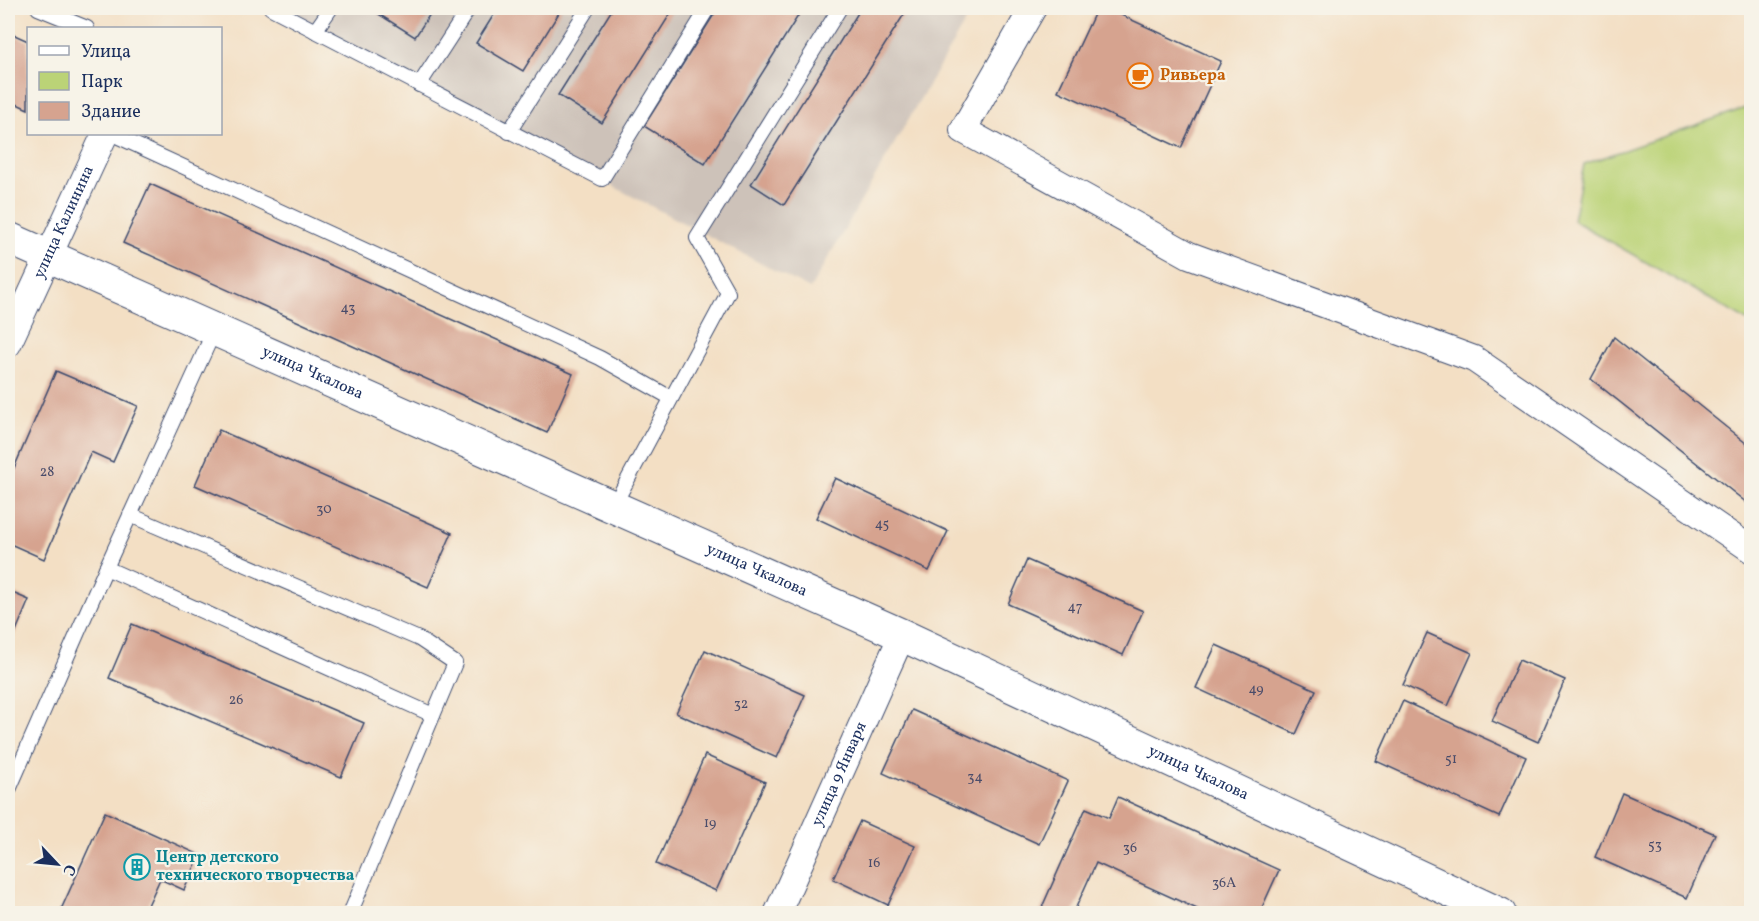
<svg xmlns="http://www.w3.org/2000/svg" width="1759" height="921" font-family="Vollkorn,serif">
	<style>
		.industrial { fill: #cdc2b9 }
		.green { fill: #bbd377; stroke: #6b816a; stroke-width: 1.5 }
		.building { fill: #d6a38f }
		.lines { fill: none; stroke-linecap: round; stroke-linejoin: round }
		.service-casing { stroke: #3b496d; stroke-width: 16 }
		.minor-casing { stroke: #3b496d; stroke-width: 28 }
		.tertiary-casing { stroke: #3b496d; stroke-width: 34 }
		.service { stroke: #fff; stroke-width: 14 }
		.minor { stroke: #fff; stroke-width: 26 }
		.tertiary { stroke: #fff; stroke-width: 32 }
		.labels { text-anchor: middle; dominant-baseline: central; stroke-width: 4.5; stroke-linejoin: round; paint-order: stroke }
		.number-label { font-size: 14px; fill: #4a4c6a }
		.food-label { font-size: 16px; font-weight: bold; fill: #c56008; stroke: #f7f3e8; text-anchor: start }
		.street-label { font-size: 16px; fill: #1b2f5e; stroke: #f7f3e8 }
		.culture-label { font-size: 16px; font-weight: bold; fill: #0d838f; stroke: #f7f3e8; text-anchor: start }
	</style>
	<rect width="100%" height="100%" fill="#f7f3e8"/>
	<filter id="ink" filterUnits="userSpaceOnUse"><feTurbulence type="fractalNoise" baseFrequency=".0167" numOctaves="2"/><feDisplacementMap in="SourceGraphic" scale="12" xChannelSelector="R" yChannelSelector="G"/><feConvolveMatrix kernelMatrix="1 2 1 2 8 2 1 2 1" color-interpolation-filters="sRGB"/></filter>
	<filter id="wash" filterUnits="userSpaceOnUse"><feTurbulence type="fractalNoise" baseFrequency=".008" numOctaves="4" result="noise"/><feDisplacementMap in="SourceGraphic" scale="24" xChannelSelector="R" yChannelSelector="G"/><feGaussianBlur stdDeviation="1.35" result="paint"/><feColorMatrix in="noise" values="0 0 0 0 0 0 0 0 0 0 0 0 0 0 0 0 0 1.4 0 .05"/><feComposite in="paint" operator="in"/></filter>
	<g filter="url(#wash)">
		<rect width="100%" height="100%" fill="#f3dfc4"/>
		<path class="industrial" d="M271 8H973L810 289Z"/>
		<path class="green" d="M1751 106H1752L1751 323 1573 220 1584 164Z"/>
		<g id="blocks">
			<g class="building">
				<path d="M369 8H434L415 37Z"/>
				<path d="M498 8H562L523 71 476 43Z"/>
				<path d="M613 8H674L602 123 558 95Z"/>
				<path d="M718 8H803L705 164 644 126Z"/>
				<path d="M861 8H908L784 205 751 184Z"/>
				<path d="M1097 8H1106L1221 61 1181 148 1058 91Z"/>
				<path d="M8 32 28 41V109L8 100Z"/>
				<path d="M150 184 573 374 547 433 123 243Z"/>
				<path d="M1614 337 1752 448V507L1591 379Z"/>
				<path d="M56 371 138 406 113 462 91 452 44 559 8 543V482Z"/>
				<path d="M219 430 452 533 428 587 195 485Z"/>
				<path d="M835 478 948 531 929 571 816 518Z"/>
				<path d="M1027 560 1143 611 1123 655 1008 604Z"/>
				<path d="M8 591 29 600 8 650Z"/>
				<path d="M132 624 364 723 341 777 109 678Z"/>
				<path d="M1427 633 1472 653 1448 706 1403 685Z"/>
				<path d="M1216 645 1316 690 1296 734 1196 688Z"/>
				<path d="M705 650 805 695 777 758 676 713Z"/>
				<path d="M1519 660 1565 680 1538 742 1492 721Z"/>
				<path d="M1403 701 1526 757 1499 817 1376 761Z"/>
				<path d="M912 710 1068 781 1039 844 883 773Z"/>
				<path d="M705 755 765 782 716 891 656 864Z"/>
				<path d="M1622 793 1715 834 1687 898 1595 857Z"/>
				<path d="M1118 797 1279 870 1259 914H1208L1096 863 1073 914H1039L1086 808 1109 818Z"/>
				<path d="M105 812 200 855 184 890 160 879 144 914H59Z"/>
				<path d="M860 821 915 846 888 905 833 879Z"/>
			</g>
		</g>
	</g>
	<g filter="url(#ink)">
		<use href="#blocks" fill-opacity="0" stroke="#3b496d" stroke-width="1.5"/>
		<g class="lines">
			<g class="service-casing">
				<g id="service">
					<path d="M38 8 87 28"/>
					<path d="M271 8 602 179 708 8"/>
					<path d="M315 31 331 8"/>
					<path d="M419 85 469 8"/>
					<path d="M509 132 588 8"/>
					<path d="M112 134 600 358 671 398"/>
					<path d="M613 507 728 293 697 238 840 8"/>
					<path d="M130 515 419 639 455 663 350 914"/>
					<path d="M106 568 433 715"/>
					<path d="M8 792 106 568 215 329"/>
				</g>
			</g>
			<g class="minor-casing">
				<g id="minor">
					<path d="M1033 8 963 130 1189 255 1474 359 1752 550"/>
					<path id="s1" d="M8 344 105 134"/>
					<path id="s2" d="M777 914 902 635"/>
				</g>
			</g>
			<g class="tertiary-casing">
				<g id="tertiary">
					<path id="s3" d="M8 238 902 635 1500 914"/>
				</g>
			</g>
			<use href="#service" class="service"/>
			<use href="#minor" class="minor"/>
			<use href="#tertiary" class="tertiary"/>
		</g>
	</g>
	<defs>
		<g id="cafe-ring" transform="scale(1.35)"><circle r="9.5" fill="#f7f3e8" stroke="#e8710a" stroke-width="1.5"/><path d="M-5.5-4.5H6V0H3Q3 3.5 0 3.5H-2.5Q-5.5 3.5-5.5 0ZM3-3.2v2h1.7v-2ZM-6 4.5H4V6H-6Z" fill="#e8710a"/></g>
		<g id="building-ring" transform="scale(1.35)"><circle r="9.5" fill="#f7f3e8" stroke="#0f9aa8" stroke-width="1.5"/><path d="M-4-6H4V6H1V3H-1V6H-4ZM-2.5-4.3h1.7v1.8h-1.7ZM.8-4.3h1.7v1.8H.8ZM-2.5-1h1.7V.8h-1.7ZM.8-1h1.7V.8H.8Z" fill="#0f9aa8"/></g>
	</defs>
	<g fill-rule="evenodd">
		<use href="#cafe-ring" x="1140" y="76"/>
		<use href="#building-ring" x="137" y="867"/>
	</g>
	<g class="labels">
		<g class="number-label">
			<text x="348" y="308">43</text>
			<text x="47" y="472">28</text>
			<text x="324" y="509">30</text>
			<text x="882" y="524">45</text>
			<text x="1075" y="607">47</text>
			<text x="1256" y="689">49</text>
			<text x="236" y="700">26</text>
			<text x="741" y="704">32</text>
			<text x="1451" y="759">51</text>
			<text x="975" y="777">34</text>
			<text x="710" y="823">19</text>
			<text x="1655" y="845">53</text>
			<text x="1130" y="848">36</text>
			<text x="874" y="863">16</text>
			<text x="1224" y="883">36А</text>
		</g>
		<g class="food-label">
			<text x="1160" y="76">Ривьера</text>
		</g>
		<g class="street-label">
			<text stroke="none"><textPath href="#s1" startOffset="134">улица Калинина</textPath></text>
			<text stroke="none"><textPath href="#s3" startOffset="333">улица Чкалова</textPath></text>
			<text stroke="none"><textPath href="#s3" startOffset="819">улица Чкалова</textPath></text>
			<text stroke="none"><textPath href="#s3" startOffset="1305">улица Чкалова</textPath></text>
			<text stroke="none"><textPath href="#s2" startOffset="153">улица 9 Января</textPath></text>
		</g>
		<g class="culture-label">
			<text x="156" y="858">Центр детского<tspan x="156" dy="18">технического творчества</tspan></text>
		</g>
	</g>
	<rect width="1759" height="921" fill="none" stroke="#f7f3e8" stroke-width="30"/>
	<rect x="27" y="27" width="195" height="108" fill="#f7f3e8" stroke="#9fa5b1" stroke-width="1.5"/>
	<rect x="39" y="46" width="30" height="9" fill="#ffffff" stroke="#9fa5b1" stroke-width="1.5"/>
	<text x="81" y="57" font-size="18" fill="#1b2f5e">Улица</text>
	<rect x="39" y="72" width="30" height="18" fill="#bbd377" stroke="#9fa5b1" stroke-width="1.5"/>
	<text x="81" y="87" font-size="18" fill="#1b2f5e">Парк</text>
	<rect x="39" y="102" width="30" height="18" fill="#d6a38f" stroke="#9fa5b1" stroke-width="1.5"/>
	<text x="81" y="117" font-size="18" fill="#1b2f5e">Здание</text>
	<g transform="translate(57 864) rotate(116)" stroke="#f7f3e8" stroke-width="4.5" paint-order="stroke">
	<path d="M0-4.5L10 22L0 15L-10 22Z" fill="#1b2f5e"/>
	<text y="-9" font-size="16" font-weight="bold" text-anchor="middle" fill="#1b2f5e">С</text>
	</g>
</svg>
